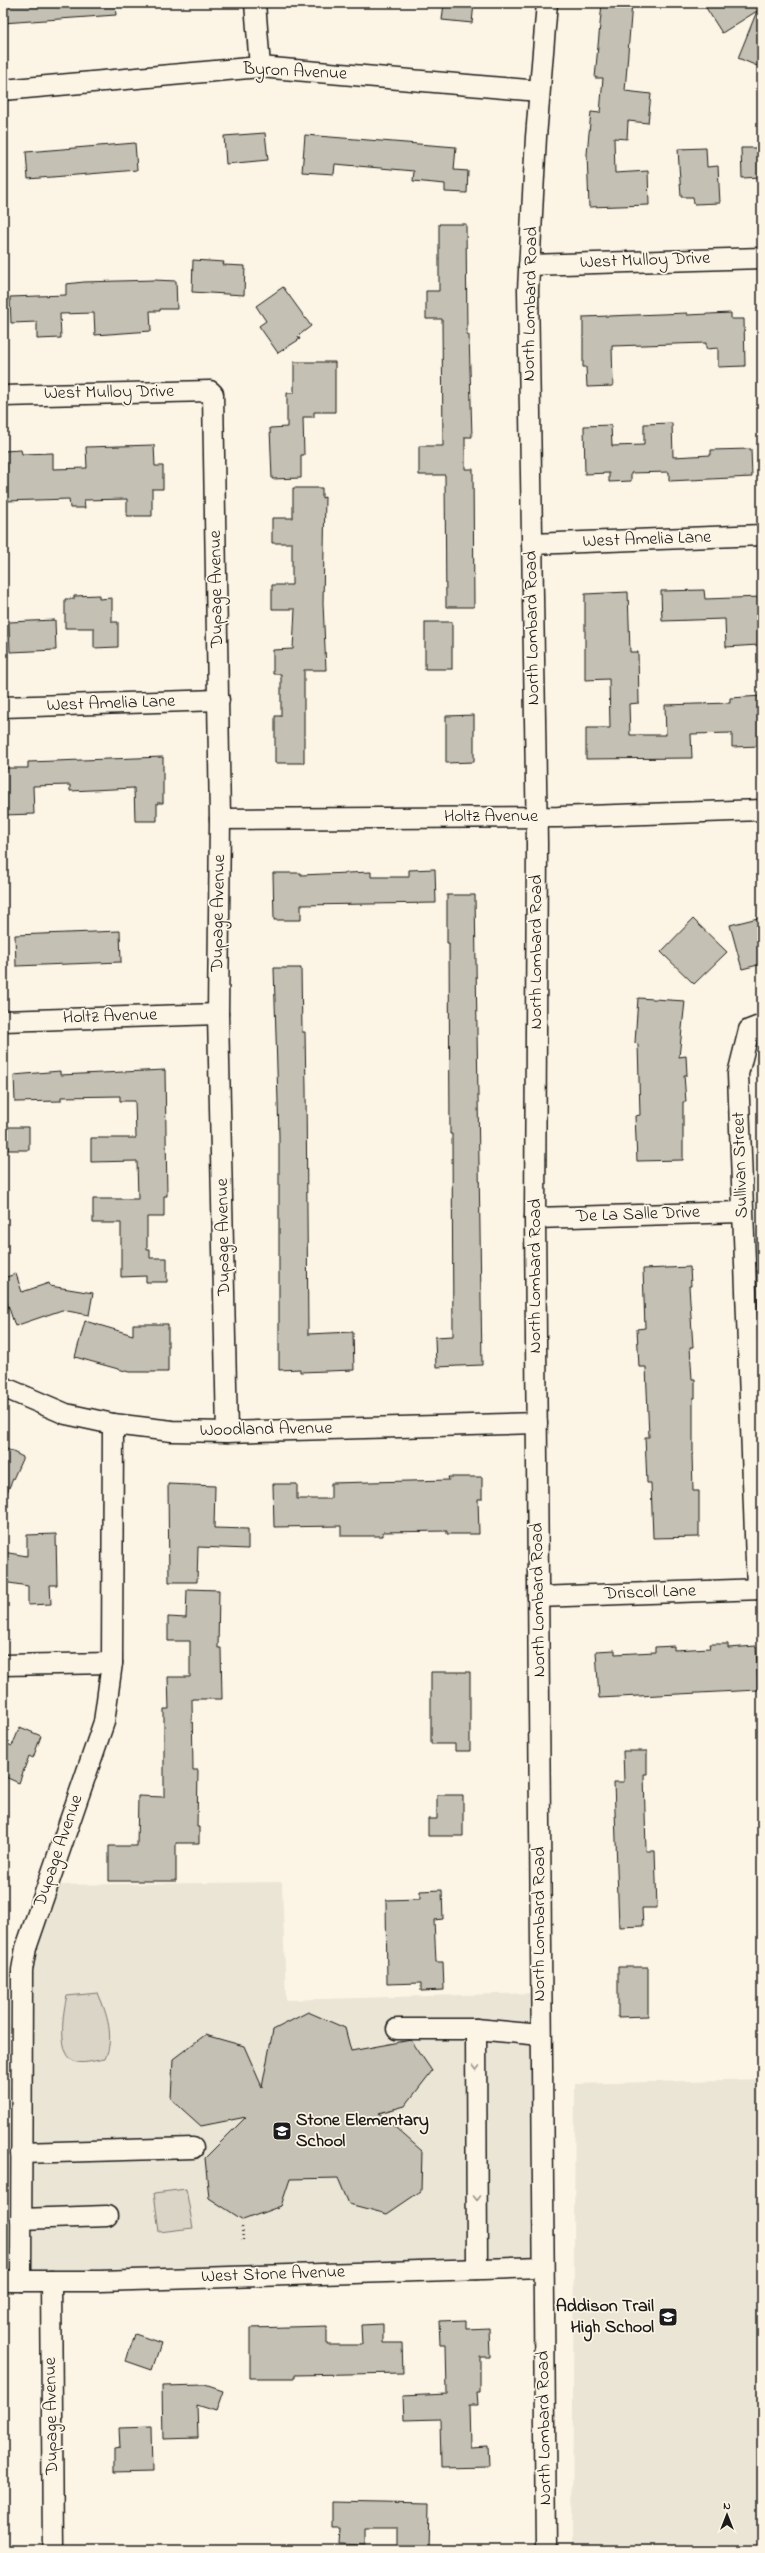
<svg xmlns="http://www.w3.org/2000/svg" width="765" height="2553" font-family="'Indie Flower',sans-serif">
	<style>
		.built { fill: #ebe5d6 }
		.green { fill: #dbd5c8; stroke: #7c7872 }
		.building { fill: #c4c0b3; stroke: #1c1c1c }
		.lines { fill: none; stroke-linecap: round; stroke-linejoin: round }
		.minor-casing { stroke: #1c1c1c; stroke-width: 23 }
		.path { stroke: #1c1c1c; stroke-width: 2.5; stroke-dasharray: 1 3; stroke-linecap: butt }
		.minor { stroke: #fcf5e5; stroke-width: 20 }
		.oneway { stroke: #97938b }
		.labels { text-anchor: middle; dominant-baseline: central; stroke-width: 3.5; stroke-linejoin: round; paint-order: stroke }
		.street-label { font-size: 18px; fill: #1c1c1c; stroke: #fcf5e5 }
		.poi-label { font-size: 18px; font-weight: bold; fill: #1c1c1c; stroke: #fcf5e5; text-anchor: start }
	</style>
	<rect width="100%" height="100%" fill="#fcf5e5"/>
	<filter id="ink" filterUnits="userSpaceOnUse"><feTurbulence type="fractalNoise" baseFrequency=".025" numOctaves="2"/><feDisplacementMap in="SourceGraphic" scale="8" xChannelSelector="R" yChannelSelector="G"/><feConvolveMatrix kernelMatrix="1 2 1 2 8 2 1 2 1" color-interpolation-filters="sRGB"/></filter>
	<g filter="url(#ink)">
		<g class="built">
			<path d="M282 1882 286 2000 536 1993 538 2262 26 2280 28 1967 54 1885Z"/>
			<path d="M762 2079V2550H572L575 2084Z"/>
		</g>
		<g class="green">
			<path d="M98 1993C107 2014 115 2037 105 2059 97 2060 85 2064 77 2062 56 2058 63 2010 67 1996Z"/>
			<path d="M186 2189 193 2228 159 2232 154 2193Z"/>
		</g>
		<g class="building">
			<path d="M3 3H115L116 15 3 23Z"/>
			<path d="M444 3H474L472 23 442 20Z"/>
			<path d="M602 3H632L625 91 651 94 648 123 628 121 627 139 614 138 615 173 648 171 649 205 589 207 587 154 591 112 600 113 603 78H595Z"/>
			<path d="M703 3H762V68L738 58 757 11 722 33Z"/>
			<path d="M265 133 268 160 226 164 224 136Z"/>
			<path d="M305 135 456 147 454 170 468 171 467 193 445 192V184L413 181 414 171 335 164 334 174 302 172Z"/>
			<path d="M135 143 137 170 28 179 26 152Z"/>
			<path d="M706 148 707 167 718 166 720 203 694 204 693 197H681L678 149Z"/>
			<path d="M741 148H762V177L742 178Z"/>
			<path d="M439 224H466L467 335H469L472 437H465V469H473L474 607H446L445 475H419V446H443L442 319H426V291H439Z"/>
			<path d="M193 260 224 262 223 265 245 266 244 295 192 292Z"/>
			<path d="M154 280 176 281 177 309H160V311H150L151 331 95 335 94 313 60 314 61 338 37 339V322L11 323 10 297 66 295V284L84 282Z"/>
			<path d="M283 287 311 326 298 336 300 339 278 353 259 326 266 321 256 306Z"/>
			<path d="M687 313V315L731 313V319H744L745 366 718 367V348L706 349V343L612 346 613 386 587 387 586 367H583V317Z"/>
			<path d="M294 362H335V412H314V417H303L304 455H301V478L272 479 270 428 287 427V393H294Z"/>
			<path d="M672 423 673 457 711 455V450L751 449 752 477 669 481V472L631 473V481L609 482V473L585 474 584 426 611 425 612 446 644 445V424Z"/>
			<path d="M154 445 155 466H163V489H152V516H127V499L84 500 85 508H70L69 499 5 501 3 451 21 450 22 454 53 453V469L87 468 86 447Z"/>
			<path d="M293 488H322V498L325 497 323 603 326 670H304V763H275V716H281V674H273V650L293 649 295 609H272V585H292V543H272V518H293Z"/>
			<path d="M704 590 705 599 762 597V625L758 626V645L726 647 725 619 662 621 661 591Z"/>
			<path d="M628 592 630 652H638L639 703 629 704 630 735H666L665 705 730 703V698L762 696V746L732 747V733L691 734 692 758 586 759V728H610L609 679 585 680V594Z"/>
			<path d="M99 595V599L112 598V622H118V647L94 648V628H65V599H74V596Z"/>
			<path d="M55 620 56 650 10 652 9 622Z"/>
			<rect x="425" y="622" width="27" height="47"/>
			<path d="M474 715V762L446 763V716Z"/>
			<path d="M163 757V803H157V821H135L134 788 70 791V785L33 786 34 814 4 815 3 768H28V762Z"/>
			<path d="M435 869 436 903 301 905V920H274L273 873H301V875L371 872V877H409V870Z"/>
			<path d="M447 895H475L482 1365 436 1367 435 1337 453 1336 452 1134H450L449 943H447Z"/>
			<path d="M762 917V964L742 969 730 925Z"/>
			<path d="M693 919 727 952 694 984 661 952Z"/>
			<path d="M120 931 121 962 16 966 15 935Z"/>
			<path d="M274 968H301L302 1032H305L306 1089 308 1334 353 1332 354 1370 300 1372V1369L279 1370V1136Z"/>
			<path d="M638 998 685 1001 679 1057 686 1056 687 1075H684L686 1102H683V1160L637 1161 635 1116 640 1115 638 1044 635 1043Z"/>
			<path d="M165 1070 167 1196H164V1217H147V1250H150V1258H167V1282H146V1276L121 1277V1223H93V1199H138L137 1161 91 1162V1138H136L135 1101H120V1096L61 1097V1101L15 1102 14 1075 60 1071V1075Z"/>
			<path d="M7 1127H29V1150H8Z"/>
			<path d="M690 1267 691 1286H689L693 1347H690L692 1379H695V1398H693V1454H692L693 1491H699V1537L653 1538 651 1483H647L645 1437H649L646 1367H639L637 1329 645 1328 643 1269Z"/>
			<path d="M16 1274 22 1292 49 1283 50 1286 93 1293 89 1315 62 1310 15 1326 7 1302 3 1304V1278Z"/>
			<path d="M85 1321 133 1335V1324H168V1372H129L75 1357Z"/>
			<path d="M3 1447 23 1457 3 1501Z"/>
			<path d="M448 1477H482V1499H478L479 1534H447V1531L383 1532V1536H341V1526L274 1527 273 1484H297V1499H331V1483L449 1480Z"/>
			<path d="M168 1484 215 1486 214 1528 248 1529V1549L198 1547 197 1582H169Z"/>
			<path d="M56 1534 57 1585H50L51 1604 28 1605V1586L3 1582V1552L27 1556V1535Z"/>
			<path d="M187 1589 219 1590 218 1648H221L222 1699H192L193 1770H198L197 1827H199V1843H176V1881H109V1846H137L138 1796 164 1797V1709H169L168 1677H190V1641H168V1617L186 1618Z"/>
			<path d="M709 1644H728V1648L756 1646 758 1690 599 1698 596 1651 615 1650V1654L655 1652V1647L674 1646V1650L710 1648Z"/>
			<path d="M431 1672H470V1751H455V1744H431Z"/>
			<path d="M20 1727 41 1736 33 1758 29 1756 19 1783 3 1776V1742L12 1746Z"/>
			<path d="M623 1751H647V1774H644L646 1851H655L657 1908H642L643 1926 619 1927 614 1782H624Z"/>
			<path d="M437 1795H463V1836H428V1819H437Z"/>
			<path d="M442 1890 443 1919 434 1920 436 1962H443L444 1990 421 1991V1983L387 1984 386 1900 420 1899V1891Z"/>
			<path d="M618 1967H648V2016L618 2017Z"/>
			<path d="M308 2012 345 2028 351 2051 411 2040 432 2071 405 2106 379 2113 422 2151 421 2191 387 2214 349 2204 338 2178 290 2179 281 2206 243 2220 209 2198 205 2158 246 2117 201 2126 171 2099 173 2059 205 2035 244 2046 262 2087 273 2030Z"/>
			<path d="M466 2320V2329L489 2328 490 2357H480V2392H477L478 2405H469L470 2446 488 2445 489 2467 441 2468 440 2419 404 2420 403 2396 447 2394 446 2344H440L439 2321Z"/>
			<path d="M383 2324V2343H402L403 2373 295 2375V2378H250V2328L327 2326V2345H362L361 2325Z"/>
			<path d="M135 2334 161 2343 152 2370 126 2361Z"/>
			<path d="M205 2385 223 2391 216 2411 197 2405 198 2438 163 2439 162 2386Z"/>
			<path d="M151 2427 152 2472 114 2473V2449L120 2448 119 2428Z"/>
			<path d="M332 2502 429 2504 428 2550H398V2528H365V2545L340 2544 341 2527H332Z"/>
		</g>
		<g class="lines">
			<g class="minor-casing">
				<g id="minor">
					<path d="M255 3 260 67"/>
					<path d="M3 90 260 67 539 91"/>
					<path d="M529 265 762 258"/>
					<path d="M3 396 210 391 213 394 220 819 218 1014 227 1432"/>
					<path d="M532 544 762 535"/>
					<path d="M3 707 219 700"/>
					<path d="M220 819 558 817 762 810"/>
					<path d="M3 1021 218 1014"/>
					<path d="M535 1218 742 1212"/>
					<path d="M3 1387 66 1414 113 1424 172 1431 227 1432 537 1423"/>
					<path d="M757 1589 738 1074 749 1030 762 1025"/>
					<path d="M538 1597 762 1589"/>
					<path d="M3 1665 112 1663"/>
					<path d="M397 2029H476L541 2035"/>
					<path d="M476 2029 477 2269"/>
					<path d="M21 2153 193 2148"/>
					<path d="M21 2219 107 2216"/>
					<path d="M3 2281H100L543 2267"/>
					<path d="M21 2281 22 1970 26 1948 104 1722 112 1663 113 1424"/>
					<path d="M51 2281 53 2550"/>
					<path d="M546 2550 535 1218 537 843 528 290 536 137 547 3"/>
				</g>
			</g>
			<path class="path" d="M242 2227 243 2241"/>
			<use href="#minor" class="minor"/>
		</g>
		<defs><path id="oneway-chevron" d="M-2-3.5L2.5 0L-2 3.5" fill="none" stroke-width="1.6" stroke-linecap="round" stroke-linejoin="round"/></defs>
		<g class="oneway">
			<use href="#oneway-chevron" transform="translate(476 2068) rotate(90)"/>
			<use href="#oneway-chevron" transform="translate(477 2198) rotate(90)"/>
		</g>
	</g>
	<defs>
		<g id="school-square" transform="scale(1)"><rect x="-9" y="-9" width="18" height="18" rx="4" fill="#1c1c1c" stroke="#fcf5e5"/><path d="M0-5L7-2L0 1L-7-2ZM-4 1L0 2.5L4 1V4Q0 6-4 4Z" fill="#fff"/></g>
	</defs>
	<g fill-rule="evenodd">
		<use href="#school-square" x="282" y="2131"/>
		<use href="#school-square" x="668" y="2317"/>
	</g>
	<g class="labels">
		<g class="street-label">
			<text transform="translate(295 72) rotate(3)">Byron Avenue</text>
			<text transform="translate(645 261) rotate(-2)">West Mulloy Drive</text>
			<text transform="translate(531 304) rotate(-89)">North Lombard Road</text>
			<text transform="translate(109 393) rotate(-1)">West Mulloy Drive</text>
			<text transform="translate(647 540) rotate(-2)">West Amelia Lane</text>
			<text transform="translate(217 589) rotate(-91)">Dupage Avenue</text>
			<text transform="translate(533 628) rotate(-91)">North Lombard Road</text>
			<text transform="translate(111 704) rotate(-2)">West Amelia Lane</text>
			<text x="491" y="817">Holtz Avenue</text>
			<text transform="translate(219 913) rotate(-89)">Dupage Avenue</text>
			<text transform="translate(537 952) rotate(-90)">North Lombard Road</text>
			<text transform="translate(110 1017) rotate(-2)">Holtz Avenue</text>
			<text transform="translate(741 1165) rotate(-92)">Sullivan Street</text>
			<text transform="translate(638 1215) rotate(-2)">De La Salle Drive</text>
			<text transform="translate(224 1237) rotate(-91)">Dupage Avenue</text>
			<text transform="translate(536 1276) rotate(-90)">North Lombard Road</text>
			<text transform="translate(266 1430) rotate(-1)">Woodland Avenue</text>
			<text transform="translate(650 1593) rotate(-2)">Driscoll Lane</text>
			<text transform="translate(539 1600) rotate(-91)">North Lombard Road</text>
			<text transform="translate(59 1851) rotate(-71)">Dupage Avenue</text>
			<text transform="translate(540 1924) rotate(-90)">North Lombard Road</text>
			<text transform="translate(273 2275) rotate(-2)">West Stone Avenue</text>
			<text transform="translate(52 2416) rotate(-91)">Dupage Avenue</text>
			<text transform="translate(545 2428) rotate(-91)">North Lombard Road</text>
		</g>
		<g class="poi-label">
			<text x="296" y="2121">Stone Elementary<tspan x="296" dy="21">School</tspan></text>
			<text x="654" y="2307" text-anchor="end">Addison Trail<tspan x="654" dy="21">High School</tspan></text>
		</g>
	</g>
	<rect width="765" height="2553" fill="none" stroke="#fcf5e5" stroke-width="16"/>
	<rect x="8" y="8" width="749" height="2537" fill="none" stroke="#1c1c1c" stroke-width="1.5" filter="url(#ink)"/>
	<g transform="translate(727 2515)" stroke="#fcf5e5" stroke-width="3" paint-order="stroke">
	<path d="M0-3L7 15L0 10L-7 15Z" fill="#1c1c1c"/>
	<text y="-6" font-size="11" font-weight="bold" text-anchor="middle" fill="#1c1c1c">N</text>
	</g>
</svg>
